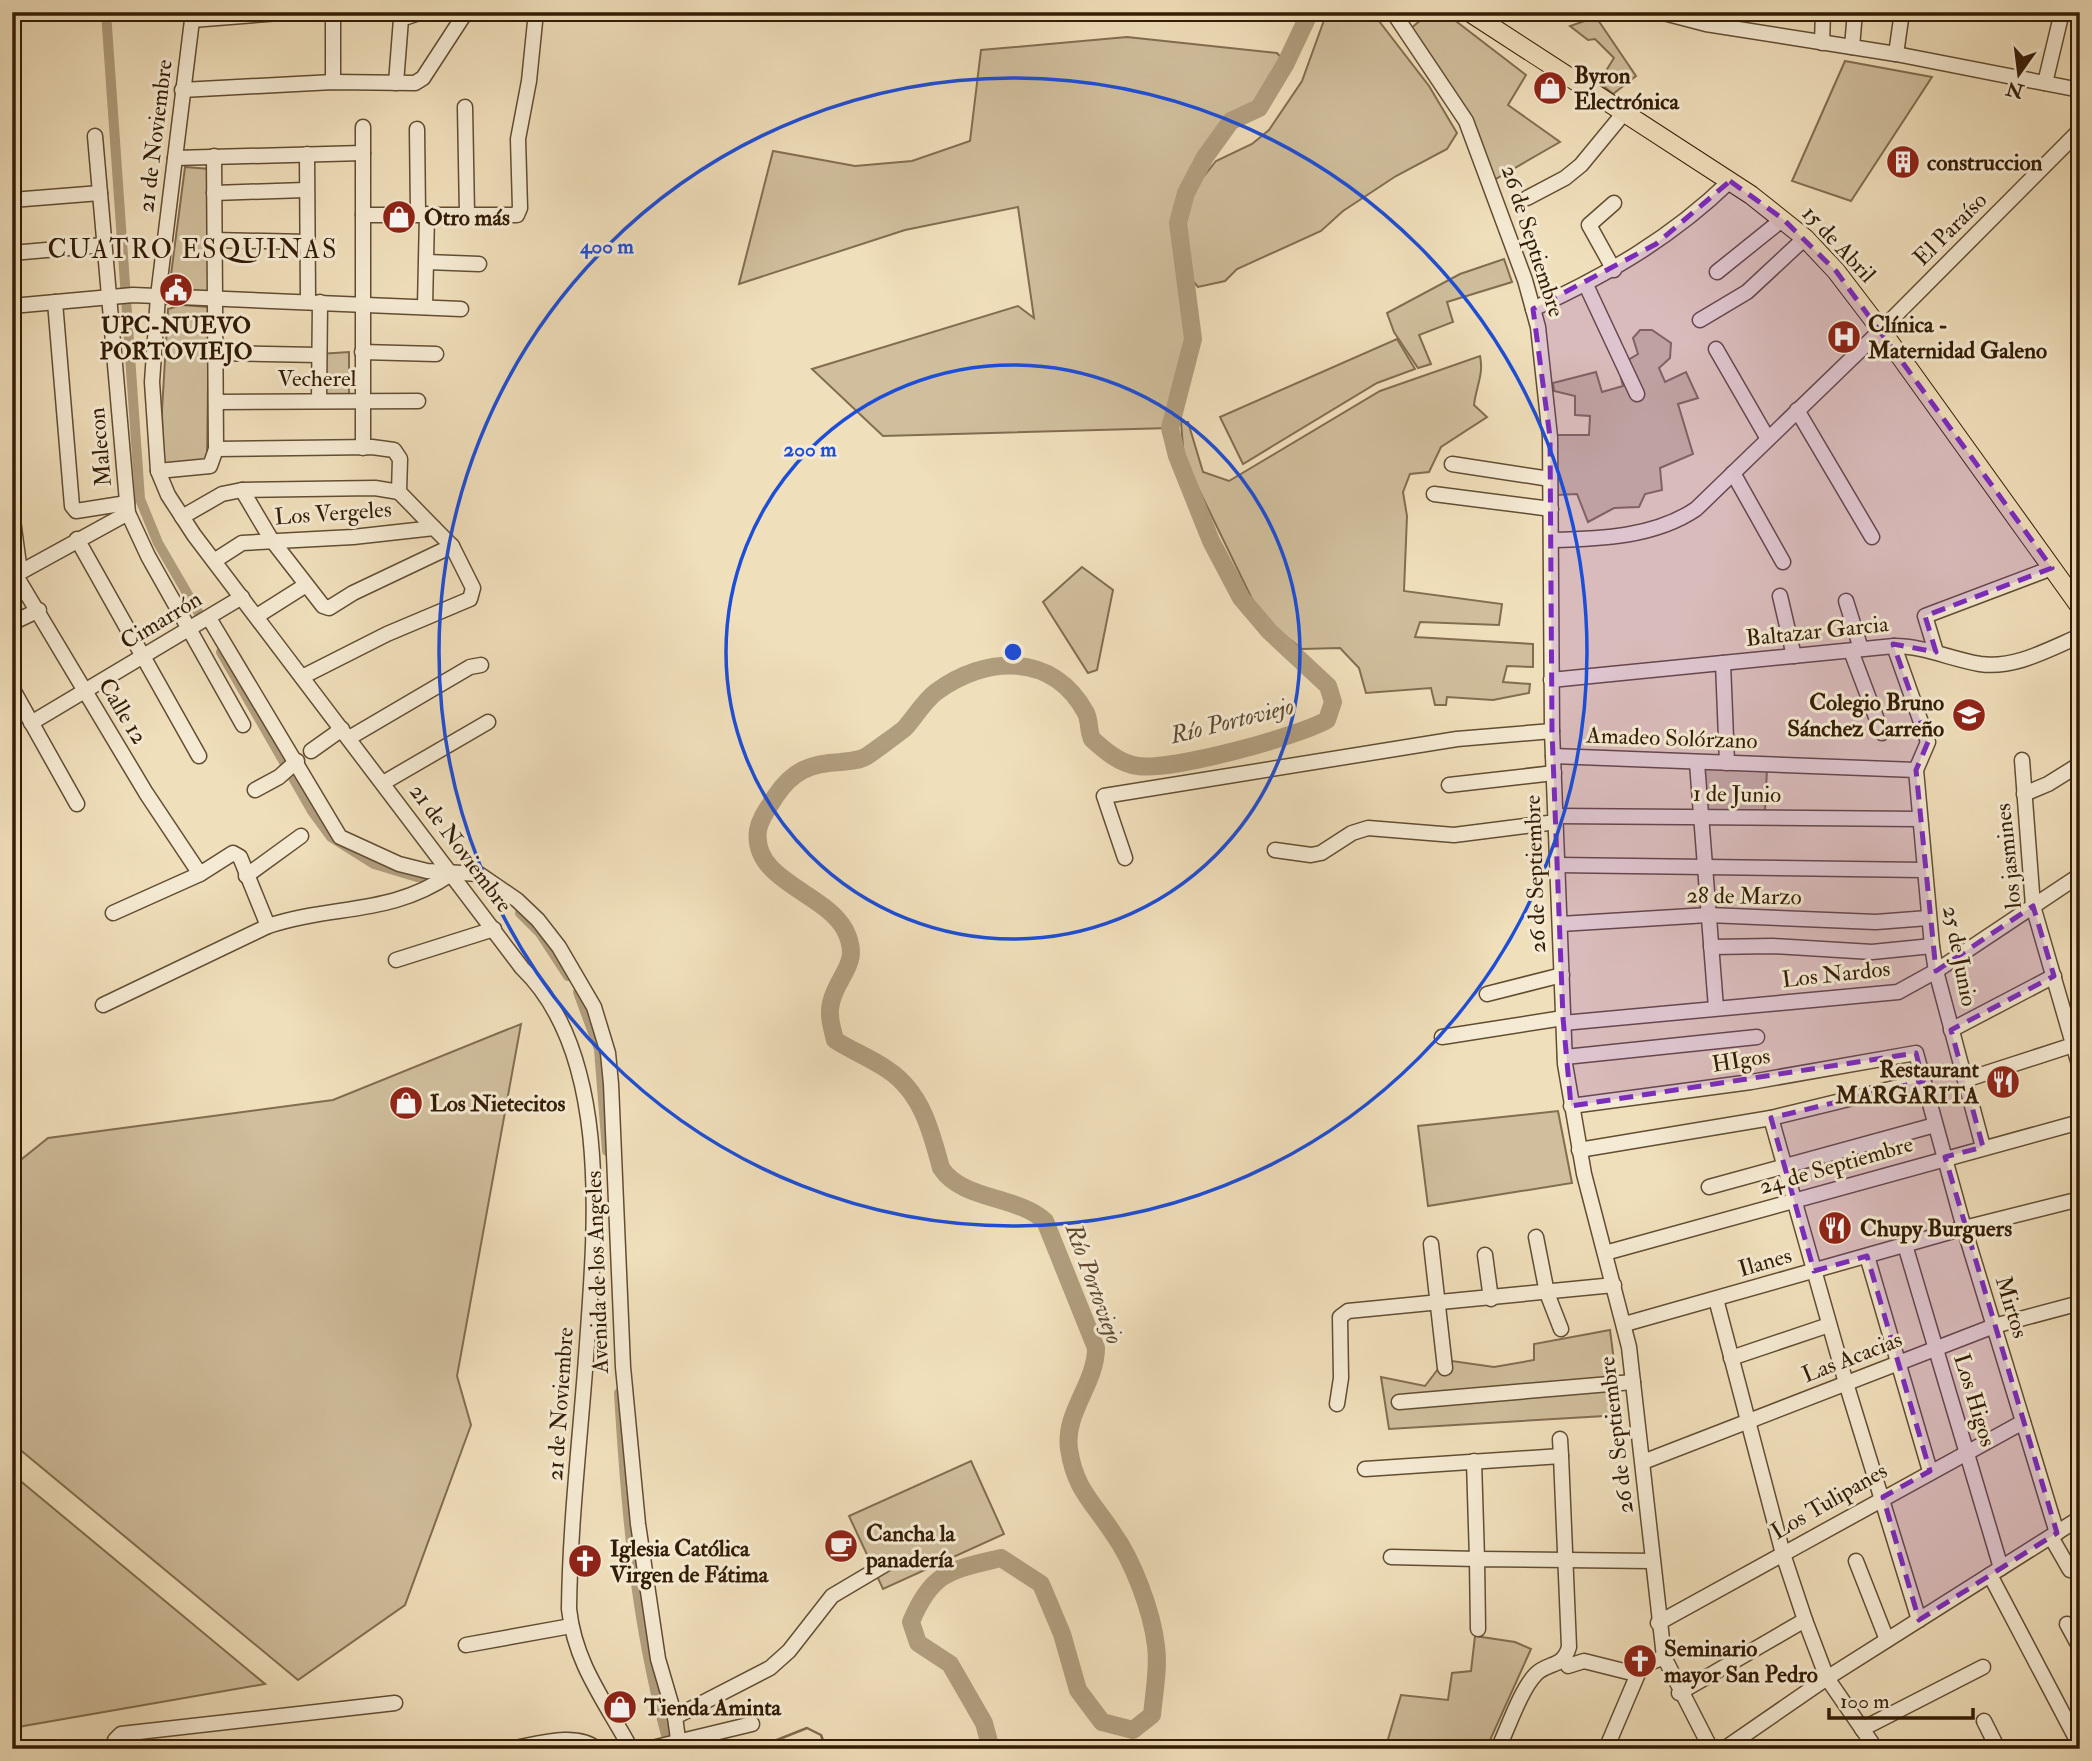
<svg xmlns="http://www.w3.org/2000/svg" width="2092" height="1761" font-family="'IM FELL Double Pica',serif">
	<style>
		.green { fill: #d0be9c; stroke: #826d50; stroke-width: 2 }
		.lines { fill: none; stroke-linecap: round; stroke-linejoin: round }
		.stream { stroke: #7e694d; stroke-width: 2.5 }
		.canal { stroke: #b09d7d; stroke-width: 10 }
		.river { stroke: #b09d7d; stroke-width: 18 }
		.minor-casing { stroke: #624d32; stroke-width: 17 }
		.major-casing { stroke: #331c05; stroke-width: 20 }
		.minor { stroke: #f5ead3; stroke-width: 14 }
		.major { stroke: #f0dfbb; stroke-width: 18 }
		.marked { fill: #7b2cbf; fill-opacity: 0.2; stroke: #7b2cbf; stroke-width: 5; stroke-dasharray: 14 9; stroke-linejoin: round }
		.ring { fill: none; stroke: #1d4ed8; stroke-width: 3.5 }
		.labels { text-anchor: middle; dominant-baseline: central; stroke-width: 6; stroke-linejoin: round; paint-order: stroke }
		.poi-label { font-size: 23px; font-weight: bold; fill: #331c05; stroke: #f5ead3; text-anchor: start }
		.street-label { font-size: 23px; fill: #331c05; stroke: #f5ead3 }
		.water-label { font-size: 24px; font-style: italic; fill: #5f492f; stroke: #f5ead3 }
		.quarter-label { font-size: 26px; letter-spacing: 2px; fill: #331c05; stroke: #f5ead3 }
		.centre { fill: #1d4ed8; stroke: #f5ead3; stroke-width: 3.5 }
		.ring-label { font-size: 21px; text-anchor: middle; font-weight: bold; fill: #1d4ed8; stroke: #f5ead3; stroke-width: 6; stroke-linejoin: round; paint-order: stroke }
	</style>
	<rect width="100%" height="100%" fill="#f0dfbb"/>
	<filter id="stains"><feTurbulence type="fractalNoise" baseFrequency=".00286" numOctaves="4"/><feColorMatrix values="0 0 0 0 .2 0 0 0 0 .09 0 0 0 0 .02 0 0 0 .5 -.17"/></filter>
	<radialGradient id="worn" r=".72"><stop offset=".6" stop-color="#630" stop-opacity="0"/><stop offset="1" stop-color="#630" stop-opacity=".3"/></radialGradient>
	<g class="green">
		<path d="M1327 12H1372L1429 86 1457 133 1447 149 1396 176 1343 211 1321 231 1237 269 1225 281 1198 287 1191 279 1183 227 1193 190 1216 161 1252 144 1269 130 1302 81Z"/>
		<path d="M1431 12H1444L1526 75 1508 105 1560 142 1487 184 1459 115 1405 33Z"/>
		<path d="M1596 17 1636 76 1613 94 1599 82 1614 58 1595 39 1588 40 1570 26Z"/>
		<path d="M1127 37 1277 53 1286 63 1259 108 1231 121 1209 152 1186 193 1178 224 1191 319 1183 378 1170 428 883 436 812 369 1018 306 1034 318 1018 207 905 230 739 284 773 151 855 166 912 161 970 141 981 50Z"/>
		<path d="M1845 61 1932 77 1851 201 1792 181Z"/>
		<path d="M185 167 210 169 215 292 169 290Z"/>
		<path d="M1504 259 1512 282 1447 302 1453 322 1419 335 1431 364 1418 368 1394 332 1387 313 1460 274Z"/>
		<path d="M182 305 209 307 207 462 163 465 162 410 168 309Z"/>
		<path d="M1640 330H1652L1671 343 1670 358 1659 368 1665 382 1686 372 1698 398 1678 404 1693 454 1660 468 1662 490 1645 494 1639 507 1614 508 1588 522 1577 494 1557 495 1555 435H1589L1590 416 1575 415V396L1554 391 1553 383 1596 372 1602 392 1623 386 1618 366 1638 354 1633 338Z"/>
		<path d="M1397 339 1415 369 1377 383 1243 464 1220 417Z"/>
		<path d="M349 352V394H323L319 354Z"/>
		<path d="M1480 356C1484 375 1476 386 1474 405L1487 417 1441 447 1429 472 1410 474 1403 492 1407 516 1404 591 1502 604 1499 625 1420 622 1415 637 1533 644V667L1507 666 1503 682 1530 684 1529 693 1493 700 1447 697 1446 705H1435L1431 688 1366 693 1359 668 1340 648 1302 649 1279 631 1253 601 1184 459 1181 422H1188L1203 472 1229 481 1380 391Z"/>
		<path d="M1082 567 1113 590 1097 670 1088 673 1043 602Z"/>
		<path d="M1703 768 1767 769 1765 811 1707 812Z"/>
		<path d="M521 1024 457 1376 471 1425 405 1605 298 1680 12 1443V1167L48 1138 333 1100Z"/>
		<path d="M1558 1111 1572 1183 1428 1206 1418 1126Z"/>
		<path d="M1610 1330 1621 1415 1389 1429 1381 1377 1425 1386 1445 1360 1494 1367 1534 1360V1344Z"/>
		<path d="M971 1461 1004 1534 883 1589 849 1516Z"/>
		<path d="M12 1474 265 1684 12 1728Z"/>
		<path d="M1475 1636 1515 1642 1531 1649 1486 1749H1379L1386 1746 1401 1695 1448 1700 1452 1673 1471 1671Z"/>
	</g>
	<g class="lines">
		<path class="stream" d="M754 1749 807 1728 821 1735 826 1749"/>
		<g class="canal">
			<path d="M106 12 140 499 158 543 205 624"/>
			<path d="M221 652 312 811 331 837 374 864 417 877 440 879"/>
			<path d="M520 913 540 933 568 976"/>
			<path d="M578 992 599 1049 607 1151"/>
			<path d="M619 1393C626 1511 635 1619 666 1735"/>
		</g>
		<path class="river" d="M991 1749 984 1723 950 1664 918 1643 911 1622C932 1571 951 1570 1001 1558L1041 1584 1062 1634 1078 1690 1102 1722 1133 1730 1152 1715C1154 1693 1159 1668 1156 1646 1152 1611 1133 1561 1113 1533 1092 1501 1075 1489 1069 1449 1064 1412 1096 1384 1096 1348L1045 1221C1016 1195 963 1201 941 1168 931 1130 921 1092 888 1070 871 1058 852 1051 835 1040 832 1028 828 1016 831 1003 838 973 862 964 845 930 825 892 751 881 758 830 760 818 769 807 775 797 792 771 810 763 841 762 850 761 859 761 867 756 870 754 902 731 905 728 915 717 924 701 936 692 986 655 1053 652 1086 713 1090 722 1088 730 1092 739 1104 750 1120 764 1138 766 1171 771 1297 737 1327 720L1333 702 1328 686 1269 631 1241 598 1211 541 1177 456 1170 428 1193 339 1178 223 1186 193 1205 157 1231 121 1259 108 1286 63 1310 12"/>
		<g class="minor-casing">
			<g id="minor">
				<path d="M193 12 158 296 152 382 158 471 168 495 194 535 522 968C612 1055 595 1230 587 1344 581 1431 570 1520 569 1609 575 1664 605 1701 631 1749"/>
				<path d="M333 12V82"/>
				<path d="M1393 12 1466 121 1525 280 1538 327 1550 437 1552 731 1565 1064 1584 1174 1629 1347 1664 1657 1711 1749"/>
				<path d="M1660 12 1706 24 1896 54 2080 90"/>
				<path d="M192 20 293 12"/>
				<path d="M1822 43 1823 12"/>
				<path d="M1852 47 1855 12"/>
				<path d="M1896 54 1902 12"/>
				<path d="M396 83 401 19 422 12"/>
				<path d="M2045 83 2062 12"/>
				<path d="M182 90 333 82 415 83 423 78 466 12"/>
				<path d="M465 107 467 214"/>
				<path d="M417 129 418 214"/>
				<path d="M95 136 128 513 148 556 243 725"/>
				<path d="M307 154 308 301"/>
				<path d="M175 158 363 153"/>
				<path d="M214 193 305 190"/>
				<path d="M1527 198 1565 178 1581 165 1623 114"/>
				<path d="M12 200 100 193"/>
				<path d="M363 215H517L520 208 518 139 529 81 536 12"/>
				<path d="M214 240 307 242"/>
				<path d="M12 253 104 245"/>
				<path d="M427 262 479 264"/>
				<path d="M1614 270 1589 225 1614 203"/>
				<path d="M1717 272 1783 219"/>
				<path d="M1586 285 1637 394"/>
				<path d="M55 302 72 506 76 511 127 503"/>
				<path d="M12 306 133 295 461 309"/>
				<path d="M425 307 427 214"/>
				<path d="M1533 309C1607 275 1671 238 1730 181"/>
				<path d="M1700 320 1747 292 1805 238"/>
				<path d="M1716 349 1768 439"/>
				<path d="M362 352 436 354"/>
				<path d="M215 353 318 355"/>
				<path d="M319 399 320 302"/>
				<path d="M216 402 418 401"/>
				<path d="M1797 410 1872 537"/>
				<path d="M363 448V127"/>
				<path d="M216 449 372 447 394 450 400 459 399 492 434 528"/>
				<path d="M1452 464 1550 479"/>
				<path d="M158 471 210 466 216 449 214 156"/>
				<path d="M1733 473 1783 562"/>
				<path d="M242 490 271 539 323 606 329 608 353 593 452 546"/>
				<path d="M1434 494 1551 509"/>
				<path d="M12 513 20 572"/>
				<path d="M182 517 222 494 242 490 375 488 399 492"/>
				<path d="M77 539 199 756"/>
				<path d="M1552 540C1600 539 1655 537 1696 509L1881 330 2080 130"/>
				<path d="M214 561 242 543 353 537 434 528 452 546 473 588 470 599 387 634 302 677"/>
				<path d="M12 569 146 793 200 874"/>
				<path d="M17 574 128 513"/>
				<path d="M1780 596 1794 656"/>
				<path d="M1846 601 1861 649"/>
				<path d="M257 616 306 585"/>
				<path d="M209 618 340 837 399 864 427 871 479 874 517 900 538 920 559 947 594 1007 608 1053 611 1084 623 1367 638 1524 658 1659 675 1717 678 1739"/>
				<path d="M12 623 39 610"/>
				<path d="M1894 646 1928 742 1916 770 1932 946 1936 971 1983 1147"/>
				<path d="M1851 651 1882 733"/>
				<path d="M1936 652 1925 616 2052 568"/>
				<path d="M1723 663 1727 763"/>
				<path d="M1551 680 1894 646C1924 646 1950 659 1980 664 2015 669 2049 649 2080 636"/>
				<path d="M12 688 77 804"/>
				<path d="M31 723 242 597"/>
				<path d="M349 738 470 667 481 665"/>
				<path d="M311 751 342 729"/>
				<path d="M1553 756 1916 770"/>
				<path d="M2022 760 2033 906 2080 1068"/>
				<path d="M1697 763 1716 1008"/>
				<path d="M383 783 488 722"/>
				<path d="M1449 785 1554 773"/>
				<path d="M255 790 279 777 297 761"/>
				<path d="M2024 794 2048 784 2080 764"/>
				<path d="M1556 816 1918 819"/>
				<path d="M1275 850 1311 855 1321 853 1352 833 1368 828 1454 835 1556 822"/>
				<path d="M1125 858 1104 796 1457 739 1552 731"/>
				<path d="M1558 865 1922 870"/>
				<path d="M246 876 301 836"/>
				<path d="M113 913 200 874 233 853 240 857 268 926"/>
				<path d="M1560 924 1708 915 1876 922 1928 918"/>
				<path d="M1711 947 1773 946 1872 952 1932 946"/>
				<path d="M396 960 494 929"/>
				<path d="M1487 994 1562 975"/>
				<path d="M103 1005 268 926C335 904 390 916 451 874"/>
				<path d="M1563 1023 1898 992 1936 971 2080 875"/>
				<path d="M1951 1030 2054 976"/>
				<path d="M1442 1037 1563 1018"/>
				<path d="M1565 1057 1757 1037"/>
				<path d="M1965 1080 2073 1045"/>
				<path d="M1571 1106 1751 1082 1916 1053 1964 1228 2057 1533"/>
				<path d="M1771 1118 1846 1383 1919 1620"/>
				<path d="M1579 1150 1771 1118 1923 1081"/>
				<path d="M1709 1187 1935 1125"/>
				<path d="M1536 1237 1547 1293 1561 1329"/>
				<path d="M1431 1244 1445 1368"/>
				<path d="M1905 1245 2001 1568"/>
				<path d="M1605 1253 2080 1122"/>
				<path d="M1485 1255 1491 1299"/>
				<path d="M1867 1256 1930 1471"/>
				<path d="M1716 1299 1783 1554 1805 1620 1827 1678 1876 1749"/>
				<path d="M1625 1324 1964 1228 2080 1199"/>
				<path d="M1731 1358 1829 1325"/>
				<path d="M1399 1402 1633 1382"/>
				<path d="M1337 1404 1341 1378 1340 1317 1348 1311 1614 1285"/>
				<path d="M1560 1439 1561 1456"/>
				<path d="M1643 1462 1994 1326 2080 1303"/>
				<path d="M1365 1469 1561 1456 1569 1647C1563 1668 1548 1662 1536 1674 1521 1689 1508 1728 1498 1749"/>
				<path d="M2051 1537 2070 1570"/>
				<path d="M1391 1557 1477 1559 1474 1461"/>
				<path d="M1856 1561 1887 1640"/>
				<path d="M1990 1575 2080 1746"/>
				<path d="M1658 1623 2023 1422"/>
				<path d="M2067 1624 2080 1648"/>
				<path d="M1478 1629 1477 1559 1652 1561"/>
				<path d="M466 1645 571 1626"/>
				<path d="M1568 1666 1584 1661 1628 1672 1664 1657"/>
				<path d="M1679 1693 1805 1620"/>
				<path d="M675 1717 770 1668 789 1651 832 1596 886 1564"/>
				<path d="M1984 1721 1998 1749"/>
				<path d="M1862 1729 1983 1667"/>
				<path d="M116 1749 115 1740 121 1734 395 1703"/>
				<path d="M510 1749C535 1745 576 1731 597 1749"/>
				<path d="M648 1749 752 1724"/>
				<path d="M1606 1749 1640 1669"/>
				<path d="M1724 1749 1827 1678 2080 1518"/>
			</g>
		</g>
		<g class="major-casing">
			<path id="major" d="M1469 12 1751 195 1805 238 1836 271 1881 330 2080 607"/>
		</g>
		<use href="#minor" class="minor"/>
		<use href="#major" class="major"/>
	</g>
	<path class="marked" d="M1730 181 1783 219 1836 271 2052 568 1925 616 1936 652 1893 644 1928 742 1916 770 1936 971 2033 906 2054 976 1951 1030 1983 1147 1945 1157 2057 1533 1919 1620 1883 1497 1930 1471 1867 1256 1814 1271 1771 1118 1923 1081 1916 1053 1571 1106 1563 1018 1552 731 1550 437 1533 309 1656 244Z"/>
	<g class="ring">
		<circle cx="1013" cy="652" r="287"/>
		<circle cx="1013" cy="652" r="574"/>
	</g>
	<defs>
		<g id="shop-disc" transform="scale(1.75)"><circle r="9.5" fill="#8f2418" stroke="#f5ead3"/><path d="M-5-2.5h2.3a2.7 3.5 0 0 1 5.4 0H5L5.5 6h-11ZM-1.5-2.5h3a1.5 2.3 0 0 0-3 0Z" fill="#fff"/></g>
		<g id="building-disc" transform="scale(1.75)"><circle r="9.5" fill="#8f2418" stroke="#f5ead3"/><path d="M-4-6H4V6H1V3H-1V6H-4ZM-2.5-4.3h1.7v1.8h-1.7ZM.8-4.3h1.7v1.8H.8ZM-2.5-1h1.7V.8h-1.7ZM.8-1h1.7V.8H.8Z" fill="#fff"/></g>
		<g id="civic-disc" transform="scale(1.75)"><circle r="9.5" fill="#8f2418" stroke="#f5ead3"/><path d="M-.6-6.5H3V-4.5H.6V-3L4-1V1h2V6H-6V1h2V-1L-.6-3ZM-1.2 2.5V6h2.4V2.5Z" fill="#fff"/></g>
		<g id="hospital-disc" transform="scale(1.75)"><circle r="9.5" fill="#8f2418" stroke="#f5ead3"/><path d="M-5-5h3v3.5h4V-5h3V5h-3V1.5h-4V5h-3Z" fill="#fff"/></g>
		<g id="university-disc" transform="scale(1.75)"><circle r="9.5" fill="#8f2418" stroke="#f5ead3"/><path d="M0-5L7-2L0 1L-7-2ZM-4 1L0 2.5L4 1V4Q0 6-4 4Z" fill="#fff"/></g>
		<g id="restaurant-disc" transform="scale(1.75)"><circle r="9.5" fill="#8f2418" stroke="#f5ead3"/><path d="M-5-6h1v4h1v-4h1v4h1v-4h1v5L-1.5 .5V6h-2V.5L-5-1ZM5-6V6H3V1.5H1.5Q1.5-4 5-6Z" fill="#fff"/></g>
		<g id="cafe-disc" transform="scale(1.75)"><circle r="9.5" fill="#8f2418" stroke="#f5ead3"/><path d="M-5.5-4.5H6V0H3Q3 3.5 0 3.5H-2.5Q-5.5 3.5-5.5 0ZM3-3.2v2h1.7v-2ZM-6 4.5H4V6H-6Z" fill="#fff"/></g>
		<g id="church-disc" transform="scale(1.75)"><circle r="9.5" fill="#8f2418" stroke="#f5ead3"/><path d="M-1.2-6h2.4v3.5h3.3v2.4h-3.3V6h-2.4V-.1h-3.3v-2.4h3.3Z" fill="#fff"/></g>
	</defs>
	<g fill-rule="evenodd">
		<use href="#shop-disc" x="1550" y="88"/>
		<use href="#building-disc" x="1903" y="162"/>
		<use href="#shop-disc" x="399" y="217"/>
		<use href="#civic-disc" x="176" y="290"/>
		<use href="#hospital-disc" x="1844" y="337"/>
		<use href="#university-disc" x="1969" y="715"/>
		<use href="#restaurant-disc" x="2003" y="1082"/>
		<use href="#shop-disc" x="406" y="1103"/>
		<use href="#restaurant-disc" x="1835" y="1228"/>
		<use href="#cafe-disc" x="841" y="1546"/>
		<use href="#church-disc" x="585" y="1561"/>
		<use href="#church-disc" x="1640" y="1661"/>
		<use href="#shop-disc" x="620" y="1707"/>
	</g>
	<g class="labels">
		<g class="poi-label">
			<text x="1574" y="75">Byron<tspan x="1574" dy="26">Electrónica</tspan></text>
			<text x="1927" y="162">construccion</text>
			<text x="424" y="217">Otro más</text>
			<text x="1868" y="324">Clínica -<tspan x="1868" dy="26">Maternidad Galeno</tspan></text>
			<text x="176" y="325" text-anchor="middle">UPC-NUEVO<tspan x="176" dy="26">PORTOVIEJO</tspan></text>
			<text x="1944" y="702" text-anchor="end">Colegio Bruno<tspan x="1944" dy="26">Sánchez Carreño</tspan></text>
			<text x="1979" y="1069" text-anchor="end">Restaurant<tspan x="1979" dy="26">MARGARITA</tspan></text>
			<text x="430" y="1103">Los Nietecitos</text>
			<text x="1860" y="1228">Chupy Burguers</text>
			<text x="866" y="1533">Cancha la<tspan x="866" dy="26">panadería</tspan></text>
			<text x="610" y="1548">Iglesia Católica<tspan x="610" dy="26">Virgen de Fátima</tspan></text>
			<text x="1664" y="1648">Seminario<tspan x="1664" dy="26">mayor San Pedro</tspan></text>
			<text x="644" y="1707">Tienda Aminta</text>
		</g>
		<g class="street-label">
			<text transform="translate(155 136) rotate(-83)">21 de Noviembre</text>
			<text transform="translate(1950 229) rotate(-45)">El Paraíso</text>
			<text transform="translate(1533 241) rotate(72)">26 de Septiembre</text>
			<text transform="translate(1839 244) rotate(47)">15 de Abril</text>
			<text x="317" y="378">Vecherel</text>
			<text transform="translate(100 447) rotate(-95)">Malecon</text>
			<text transform="translate(333 513) rotate(-4)">Los Vergeles</text>
			<text transform="translate(161 620) rotate(-31)">Cimarrón</text>
			<text transform="translate(1817 631) rotate(-6)">Baltazar Garcia</text>
			<text transform="translate(123 711) rotate(59)">Calle 12</text>
			<text transform="translate(1672 738) rotate(2)">Amadeo Solórzano</text>
			<text transform="translate(1737 794) rotate(1)">1 de Junio</text>
			<text transform="translate(461 848) rotate(53)">21 de Noviembre</text>
			<text transform="translate(2008 856) rotate(-96)">los jasmines</text>
			<text transform="translate(1535 874) rotate(-92)">26 de Septiembre</text>
			<text transform="translate(1744 896) rotate(1)">28 de Marzo</text>
			<text transform="translate(1960 956) rotate(79)">25 de Junio</text>
			<text transform="translate(1836 974) rotate(-6)">Los Nardos</text>
			<text transform="translate(1741 1060) rotate(-9)">HIgos</text>
			<text transform="translate(1836 1165) rotate(-16)">24 de Septiembre</text>
			<text transform="translate(1765 1262) rotate(-16)">Ilanes</text>
			<text transform="translate(597 1272) rotate(-92)">Avenida de los Angeles</text>
			<text transform="translate(2012 1307) rotate(73)">Mirtos</text>
			<text transform="translate(1852 1357) rotate(-21)">Las Acacias</text>
			<text transform="translate(1975 1400) rotate(73)">Los Higos</text>
			<text transform="translate(560 1404) rotate(-86)">21 de Noviembre</text>
			<text transform="translate(1616 1435) rotate(-97)">26 de Septiembre</text>
			<text transform="translate(1829 1501) rotate(-30)">Los Tulipanes</text>
		</g>
		<g class="water-label">
			<text transform="translate(1232 721) rotate(-14)">Río Portoviejo</text>
			<text transform="translate(1094 1284) rotate(70)">Río Portoviejo</text>
		</g>
		<g class="quarter-label">
			<text x="193" y="250">CUATRO ESQUINAS</text>
		</g>
	</g>
	<circle cx="1013" cy="652" r="10" class="centre"/>
	<g class="ring-label">
		<text x="607" y="253">400 m</text>
		<text x="810" y="456">200 m</text>
	</g>
	<rect width="2092" height="1761" fill="none" stroke="#f0dfbb" stroke-width="42"/>
	<rect x="14" y="14" width="2064" height="1733" fill="none" stroke="#331c05" stroke-width="3.5"/>
	<rect x="21" y="21" width="2050" height="1719" fill="none" stroke="#331c05" stroke-width="2"/>
	<g transform="translate(2019 74) rotate(194)" stroke="#f5ead3" stroke-width="5" paint-order="stroke">
	<path d="M0-5L12 26L0 18L-12 26Z" fill="#331c05"/>
	<text y="-10" font-size="19" font-weight="bold" text-anchor="middle" fill="#331c05">N</text>
	</g>
	<path d="M1829 1708v10h144v-10" fill="none" stroke="#331c05" stroke-width="3.5"/>
	<text x="1840" y="1708" font-size="21" fill="#331c05" stroke="#f5ead3" stroke-width="5" paint-order="stroke">100 m</text>
	<rect width="100%" height="100%" filter="url(#stains)"/>
	<rect width="100%" height="100%" fill="url(#worn)"/>
</svg>
